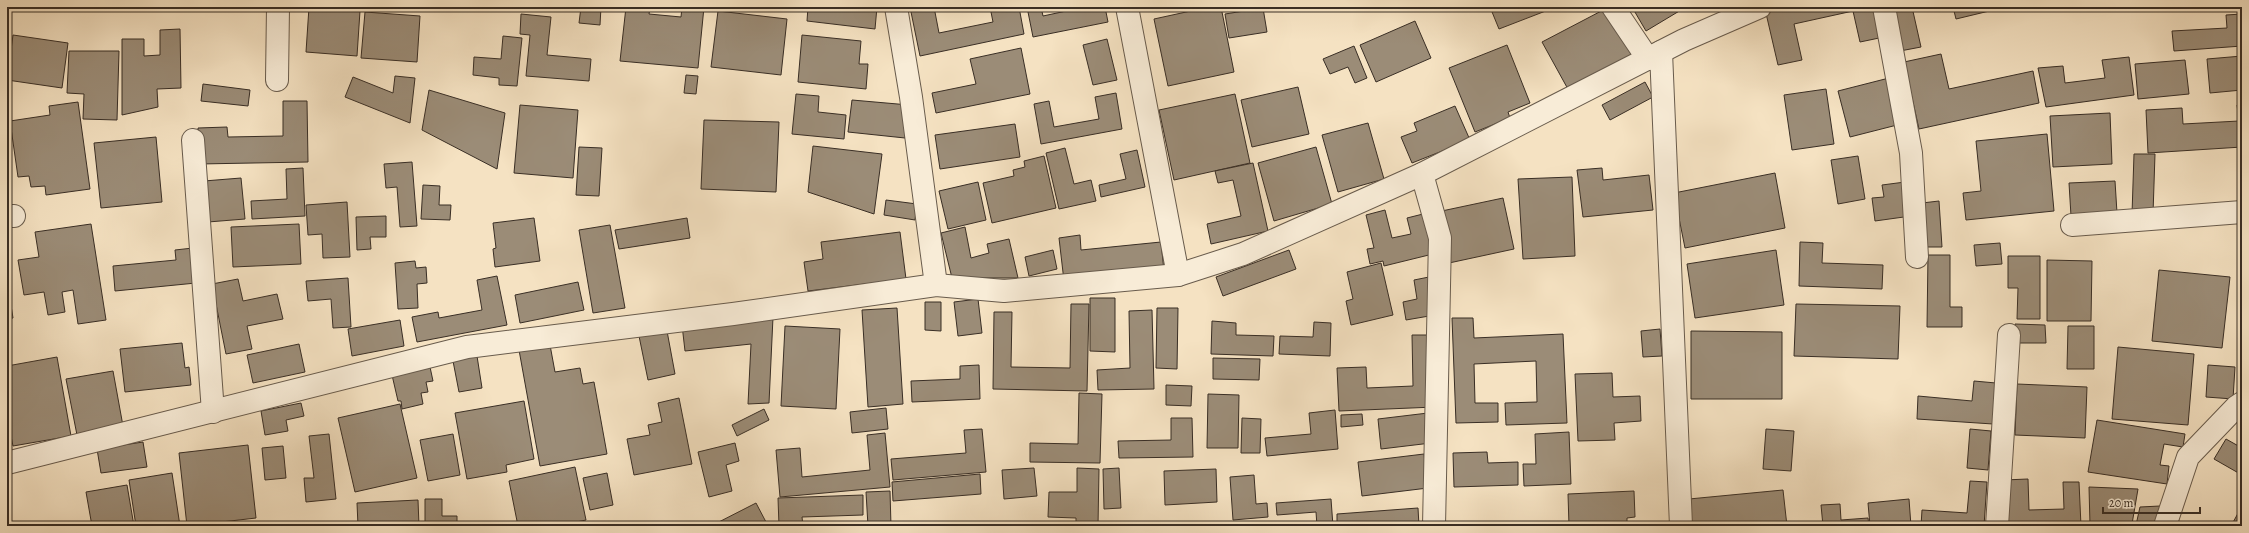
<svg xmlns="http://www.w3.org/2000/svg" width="2249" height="533" font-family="Alegreya,serif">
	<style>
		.building { fill: #9b8c77; stroke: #392e25 }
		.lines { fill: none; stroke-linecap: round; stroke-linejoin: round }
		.street-casing { stroke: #685b4c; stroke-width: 24 }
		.street { stroke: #f8ecd7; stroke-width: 22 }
	</style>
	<rect width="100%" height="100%" fill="#f5e2c2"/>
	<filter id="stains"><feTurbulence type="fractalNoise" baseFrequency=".005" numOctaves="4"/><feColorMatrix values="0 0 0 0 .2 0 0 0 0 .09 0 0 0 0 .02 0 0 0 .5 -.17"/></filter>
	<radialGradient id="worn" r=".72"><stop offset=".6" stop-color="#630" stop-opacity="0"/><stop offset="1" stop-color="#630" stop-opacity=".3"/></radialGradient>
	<g class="building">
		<path d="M309 7 360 11 357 56 306 52Z"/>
		<path d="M581 7H601L600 25 579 23Z"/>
		<path d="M626 7 650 8 649 14 681 17 682 7H704L698 68 620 61Z"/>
		<path d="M808 7H877L875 29 807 21Z"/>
		<path d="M910 7H934L939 33 993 22 990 7H1019L1024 34 920 56Z"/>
		<path d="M1027 7H1041L1043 16 1085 7H1105L1108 22 1033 37Z"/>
		<path d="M1209 7H1221L1234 72 1168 86 1154 19Z"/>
		<path d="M1490 7H1556L1499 29Z"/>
		<path d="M1632 7H1686L1646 31Z"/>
		<path d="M1773 7H1878L1884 37 1860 42 1853 11 1794 24 1802 60 1778 65 1765 9Z"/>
		<path d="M1891 7H1912L1921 47 1900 51Z"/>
		<path d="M1953 7H2006L1956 19Z"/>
		<path d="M1263 8 1267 32 1229 38 1225 14Z"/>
		<path d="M1607 8 1633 57 1569 91 1542 42Z"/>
		<path d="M718 11 787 19 781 75 711 67Z"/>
		<path d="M365 12 420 16 417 62 361 58Z"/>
		<path d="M521 14 551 17 547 55 591 59 589 81 526 76 530 35 520 34Z"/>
		<path d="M2242 14V46L2174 51 2172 31 2227 28 2226 15Z"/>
		<path d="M1415 21 1431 58 1376 82 1360 45Z"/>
		<path d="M180 29 181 88 157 89 158 107 122 115V39H144V56L160 55V30Z"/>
		<path d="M13 35 68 43 62 88 7 80Z"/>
		<path d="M802 35 861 41 859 64H868L866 89 798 82Z"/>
		<path d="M503 36 522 38 517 86 499 85V78L473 75 474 57 501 59Z"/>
		<path d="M1107 39 1117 80 1093 85 1083 45Z"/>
		<path d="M1507 45 1530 103 1508 112 1510 118 1475 132 1449 68Z"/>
		<path d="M1354 46 1367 78 1355 83 1348 67 1330 74 1323 59Z"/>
		<path d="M1021 48 1030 94 936 113 932 93 976 84 970 59Z"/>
		<path d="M69 51H119L117 120 83 119 84 94 67 93Z"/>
		<path d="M1941 54 1949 89 2033 71 2039 103 1919 129 1904 62Z"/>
		<path d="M2242 56V90L2210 93 2207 59Z"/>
		<path d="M2129 57 2134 95 2046 107 2038 68 2063 66 2065 83 2105 78 2102 60Z"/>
		<path d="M2185 60 2189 94 2138 99 2135 64Z"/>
		<path d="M686 75 698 76 696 94 684 93Z"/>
		<path d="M395 76 415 78 410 123 345 97 353 77 393 93Z"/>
		<path d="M1889 78 1901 124 1850 137 1838 91Z"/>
		<path d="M1645 82 1653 97 1610 120 1602 105Z"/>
		<path d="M203 84 250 90 248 106 201 101Z"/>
		<path d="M1298 87 1309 134 1252 147 1241 100Z"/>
		<path d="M1826 89 1834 144 1792 150 1784 95Z"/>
		<path d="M429 90 505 113 497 169 422 130Z"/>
		<path d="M1116 93 1122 129 1041 144 1034 104 1049 101 1054 127 1099 119 1095 97Z"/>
		<path d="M796 94 819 96 818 112 846 115 844 139 792 134Z"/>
		<path d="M1235 94 1250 163 1174 180 1159 110Z"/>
		<path d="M852 100 909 105 905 138 848 132Z"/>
		<path d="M283 101H307L308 162 199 164 198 128 227 127 228 137 283 136Z"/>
		<path d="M78 102 90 189 46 195 45 186 31 187 29 176 18 177 10 121 50 115 49 106Z"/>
		<path d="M2242 104V147L2148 153 2146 110 2182 108 2183 124 2239 121 2237 105Z"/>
		<path d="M520 105 578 110 573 178 514 173Z"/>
		<path d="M1455 106 1470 140 1412 163 1401 137 1417 131 1414 123Z"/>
		<path d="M2110 113 2112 164 2053 167 2050 116Z"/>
		<path d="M704 120 779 122 776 192 701 189Z"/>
		<path d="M1368 123 1384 179 1338 192 1322 135Z"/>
		<path d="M1015 124 1020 157 940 169 935 135Z"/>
		<path d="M2047 134 2054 211 1966 220 1963 193 1981 191 1976 141Z"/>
		<path d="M156 137 162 202 101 208 94 143Z"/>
		<path d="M813 146 882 154 874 214 808 192Z"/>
		<path d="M579 147 602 148 599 196 576 195Z"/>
		<path d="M1316 147 1332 204 1274 221 1258 163Z"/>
		<path d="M1065 148 1074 184 1091 180 1096 201 1059 209 1046 153Z"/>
		<path d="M1137 150 1145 187 1101 197 1099 185 1126 179 1120 154Z"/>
		<path d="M2134 154H2155L2153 214H2132Z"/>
		<path d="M1044 156 1056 208 992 223 983 183 1014 176 1013 170 1025 167 1024 161Z"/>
		<path d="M1858 156 1865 199 1838 204 1831 160Z"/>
		<path d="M2242 156V197H2240Z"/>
		<path d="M412 162 417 226 400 227 397 187 386 188 384 164Z"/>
		<path d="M1253 163 1268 231 1211 244 1207 224 1241 216 1233 180 1218 183 1215 171Z"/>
		<path d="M303 168 305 216 252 219 251 201 287 199 286 169Z"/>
		<path d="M1602 168 1603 180 1649 175 1653 210 1583 217 1577 170Z"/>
		<path d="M1775 173 1785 228 1685 248 1674 193Z"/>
		<path d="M7 174 10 197H7Z"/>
		<path d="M1572 177 1575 256 1523 259 1518 179Z"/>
		<path d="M241 178 245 219 208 222 204 181Z"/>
		<path d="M2115 181 2117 213 2071 216 2069 183Z"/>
		<path d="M978 182 986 220 948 229 939 191Z"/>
		<path d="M1905 182 1911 216 1875 221 1872 198 1884 197 1882 185Z"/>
		<path d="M423 185 440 186 439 205H451L450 220 421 219Z"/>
		<path d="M1503 198 1514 249 1449 263 1437 212Z"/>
		<path d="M886 200 917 204 915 220 884 215Z"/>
		<path d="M1939 201 1942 247H1924L1922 203Z"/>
		<path d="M347 202 350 257 323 258 322 234 308 235 306 205Z"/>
		<path d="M1385 210 1392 238 1411 234 1407 218 1427 213 1437 253 1384 266 1383 261 1370 264 1367 249 1374 248 1366 215Z"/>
		<path d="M386 216V237H370L371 249 357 250 356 217Z"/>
		<path d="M534 218 540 261 495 267 493 249 496 248 493 223Z"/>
		<path d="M687 218 690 238 619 249 615 230Z"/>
		<path d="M91 224 106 320 78 324 73 290 62 292 65 312 48 315 44 292 24 295 18 260 39 257 35 232Z"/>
		<path d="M299 224 301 264 233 267 231 227Z"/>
		<path d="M610 225 625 308 593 313 579 230Z"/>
		<path d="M965 227 971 258 989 253 987 244 1009 239 1018 278H952L941 233Z"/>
		<path d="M900 232 906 279 808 291 804 262 823 259 821 242Z"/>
		<path d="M1080 235 1081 250 1161 242 1164 271 1064 281 1059 238Z"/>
		<path d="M1800 242 1823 243 1822 263 1883 265 1882 289 1799 286Z"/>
		<path d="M2000 243 2002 264 1976 266 1974 245Z"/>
		<path d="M193 248 196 283 115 291 113 266 176 260 175 250Z"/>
		<path d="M1053 250 1057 269 1029 276 1025 257Z"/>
		<path d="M1289 250 1296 269 1223 296 1216 277Z"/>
		<path d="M1776 250 1784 305 1695 318 1687 264Z"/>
		<path d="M1928 255H1950V307H1962V327H1927Z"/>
		<path d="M2008 256H2040V319H2017L2018 288H2008Z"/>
		<path d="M2047 260 2092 261 2091 321H2047Z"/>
		<path d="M415 261 416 268 426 267 427 283 417 284 418 308 398 309 395 263Z"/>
		<path d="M1381 263 1393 315 1351 325 1346 301 1353 299 1347 272Z"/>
		<path d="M2159 270 2230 277 2222 348 2152 341Z"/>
		<path d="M497 276 507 325 417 342 412 317 438 312 439 318 482 310 477 280Z"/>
		<path d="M1429 277 1435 315 1406 320 1403 302 1417 299 1414 280Z"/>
		<path d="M348 278 351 327 333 328 331 299 308 301 306 281Z"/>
		<path d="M238 279 243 301 277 294 283 319 247 326 252 349 226 354 212 284Z"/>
		<path d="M7 280 13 318 7 319Z"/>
		<path d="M578 282 584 310 520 323 515 295Z"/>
		<path d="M1090 298H1115V352L1090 351Z"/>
		<path d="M978 299 982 333 958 336 954 302Z"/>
		<path d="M925 302H941V331L925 330Z"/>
		<path d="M1071 304H1089L1087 391 993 389 994 312H1012L1011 367 1070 368Z"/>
		<path d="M1796 304 1900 306 1898 359 1794 356Z"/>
		<path d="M897 308 903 404 868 407 862 310Z"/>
		<path d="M1157 308H1178L1177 369 1156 368Z"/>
		<path d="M1152 310 1154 389 1098 390 1097 370 1130 368 1129 311Z"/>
		<path d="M773 317 769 403 748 404 751 344 685 351 682 325Z"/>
		<path d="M1452 318H1473L1474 338 1563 334 1567 423 1506 425 1505 403 1537 402 1536 361 1474 364 1475 403H1498V422L1456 423Z"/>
		<path d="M400 320 404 346 352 356 348 329Z"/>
		<path d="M1212 321 1236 323V335L1274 336 1273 356 1211 354Z"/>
		<path d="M1314 322 1331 323 1330 356 1279 354 1280 336 1313 337Z"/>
		<path d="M2015 324 2045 325 2046 343H2015Z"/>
		<path d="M785 326 840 329 836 409 781 406Z"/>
		<path d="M2068 326H2094V369H2067Z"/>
		<path d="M1660 329 1662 356 1643 357 1641 331Z"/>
		<path d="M667 331 675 374 648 380 639 336Z"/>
		<path d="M1691 331 1782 332V399H1691Z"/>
		<path d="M1412 335H1432L1435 407 1339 411 1337 368 1366 367 1367 388 1413 386Z"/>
		<path d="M182 343 185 368 189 367 191 385 125 392 120 349Z"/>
		<path d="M299 344 305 372 253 383 247 355Z"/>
		<path d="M550 345 555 372 580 368 583 384 594 382 607 454 540 466 519 350Z"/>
		<path d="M2118 347 2194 354 2188 425 2112 419Z"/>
		<path d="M477 356 482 388 459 392 453 361Z"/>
		<path d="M57 357 71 436 13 446 7 416V366Z"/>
		<path d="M1213 358 1260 359 1259 380 1213 379Z"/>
		<path d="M979 365 980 399 912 402 911 381 960 379V366Z"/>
		<path d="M2208 365 2235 367 2233 399 2206 397Z"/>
		<path d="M430 367 433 381 426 382 428 392 421 393 423 404 402 409 401 401H398L392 375Z"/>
		<path d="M113 371 123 426 77 435 66 379Z"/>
		<path d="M1612 373 1613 397 1640 396 1641 421 1614 423 1615 440 1578 441 1575 374Z"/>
		<path d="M1974 381 1996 383 1993 424 1917 419 1918 396 1972 401Z"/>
		<path d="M2017 384 2087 387 2085 438 2015 435Z"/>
		<path d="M1166 385 1192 386 1191 406 1166 405Z"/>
		<path d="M1079 393 1102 394 1100 463 1030 462V443L1078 444Z"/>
		<path d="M1208 394 1239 395 1238 448H1207Z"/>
		<path d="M679 398 692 464 634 475 627 439 650 435 648 425 662 422 658 403Z"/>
		<path d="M524 401 534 459 506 465 507 472 467 479 455 413Z"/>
		<path d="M301 403 304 416 286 420 288 431 265 435 261 411Z"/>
		<path d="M400 404 417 478 355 492 338 418Z"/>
		<path d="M886 408 888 429 852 433 850 412Z"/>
		<path d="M764 409 769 420 737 436 732 425Z"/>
		<path d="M1335 410 1338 449 1267 456 1265 438 1311 434 1309 413Z"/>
		<path d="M1428 413 1431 443 1381 449 1378 419Z"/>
		<path d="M1362 414 1363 425 1341 427V415Z"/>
		<path d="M1171 418H1192L1193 457 1119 458 1118 441 1171 440Z"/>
		<path d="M1242 418 1261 419 1260 453H1241Z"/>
		<path d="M2097 420 2185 434 2183 447 2164 444 2160 465 2169 466 2167 484 2088 472Z"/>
		<path d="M982 429 986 472 893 480 891 459 966 453 964 430Z"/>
		<path d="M1766 429 1794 431 1791 471 1763 469Z"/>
		<path d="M1970 429 1991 431 1988 470 1967 468Z"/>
		<path d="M1569 432 1571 484 1524 486 1523 464H1536L1535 434Z"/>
		<path d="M885 433 890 487 780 497 776 450 800 448 802 477 870 470 867 435Z"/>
		<path d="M329 434 336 499 306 502 304 478H314L309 436Z"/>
		<path d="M453 434 460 475 428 481 420 440Z"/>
		<path d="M2226 439 2242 448V475L2214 459Z"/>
		<path d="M143 442 147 467 101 473 97 449Z"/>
		<path d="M735 443 739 461 726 465 732 491 709 497 698 452Z"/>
		<path d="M248 445 256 518 187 526 179 453Z"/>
		<path d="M283 446 286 478 265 480 262 448Z"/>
		<path d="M1487 452 1488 463 1518 462V485L1454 487 1453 453Z"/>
		<path d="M1424 454 1428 488 1362 496 1358 462Z"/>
		<path d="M575 467 586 520 557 526H518L509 481Z"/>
		<path d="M1034 468 1037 496 1004 499 1002 470Z"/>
		<path d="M1077 468 1099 469 1098 526H1076V518L1048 517 1049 492H1077Z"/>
		<path d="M1119 468 1121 508 1104 509 1103 469Z"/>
		<path d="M1216 469 1217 502 1165 505 1164 471Z"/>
		<path d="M172 473 180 526H136L129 480Z"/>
		<path d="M607 473 613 505 590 510 583 478Z"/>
		<path d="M980 474 981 494 893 501 892 482Z"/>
		<path d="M1254 475 1256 504 1267 503 1268 517 1233 520 1230 477Z"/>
		<path d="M2028 479 2029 510 2064 509 2063 482H2079L2081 526H2005L2004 480Z"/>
		<path d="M1970 481 1987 482 1984 526H1921L1922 510 1967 513Z"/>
		<path d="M127 485 134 526H92L86 492Z"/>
		<path d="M2089 487 2138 489 2132 524 2090 525Z"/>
		<path d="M1783 490 1787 526H1692L1689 499Z"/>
		<path d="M890 491 891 526H868L866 492Z"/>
		<path d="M1634 491 1635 517 1627 518V526H1569L1568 494Z"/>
		<path d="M863 495V515L802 517 803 526H779L778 498Z"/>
		<path d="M425 499H442V516H457V526H425Z"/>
		<path d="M1331 499 1333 526H1317L1316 512 1277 515 1276 503Z"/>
		<path d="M1909 499 1911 526H1870L1868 503Z"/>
		<path d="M418 500 419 526H358L357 503Z"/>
		<path d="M756 503 766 522 758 526H711Z"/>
		<path d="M1840 504 1841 520 1868 518 1869 526H1823L1821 505Z"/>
		<path d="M2160 506 2156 525H2136L2140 507Z"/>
		<path d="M2242 506V526H2231Z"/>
		<path d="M1418 508 1419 526H1337V514Z"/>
	</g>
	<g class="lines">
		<g class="street-casing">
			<g id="street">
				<path d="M896 7 911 97 936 285"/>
				<path d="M1127 7 1178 275"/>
				<path d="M1613 7 1648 59"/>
				<path d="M1884 7 1911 153 1917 257"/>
				<path d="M1661 52 1681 526"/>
				<path d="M277 80 278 7"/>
				<path d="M193 140 213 412"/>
				<path d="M1422 174 1440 238 1434 526"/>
				<path d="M7 216H14"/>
				<path d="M2072 225 2242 212"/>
				<path d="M7 463 467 347 733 314 936 285 1004 291 1178 275 1243 254 1422 174 1684 40 1760 7"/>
				<path d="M1997 526 2009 335"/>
				<path d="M2165 526 2188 457 2236 407 2242 403"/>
			</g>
		</g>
		<use href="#street" class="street"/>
	</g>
	<rect width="2249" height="533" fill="none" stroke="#f5e2c2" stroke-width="24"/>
	<rect x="8" y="8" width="2233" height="517" fill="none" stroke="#392e25" stroke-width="2"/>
	<rect x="12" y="12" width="2225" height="509" fill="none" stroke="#392e25"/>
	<path d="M2103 507v6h97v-6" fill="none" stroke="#392e25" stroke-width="2"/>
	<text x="2109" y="507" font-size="12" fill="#392e25" stroke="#f8ecd7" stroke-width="3" paint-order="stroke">20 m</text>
	<rect width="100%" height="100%" filter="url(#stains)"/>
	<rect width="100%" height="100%" fill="url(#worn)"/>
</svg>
